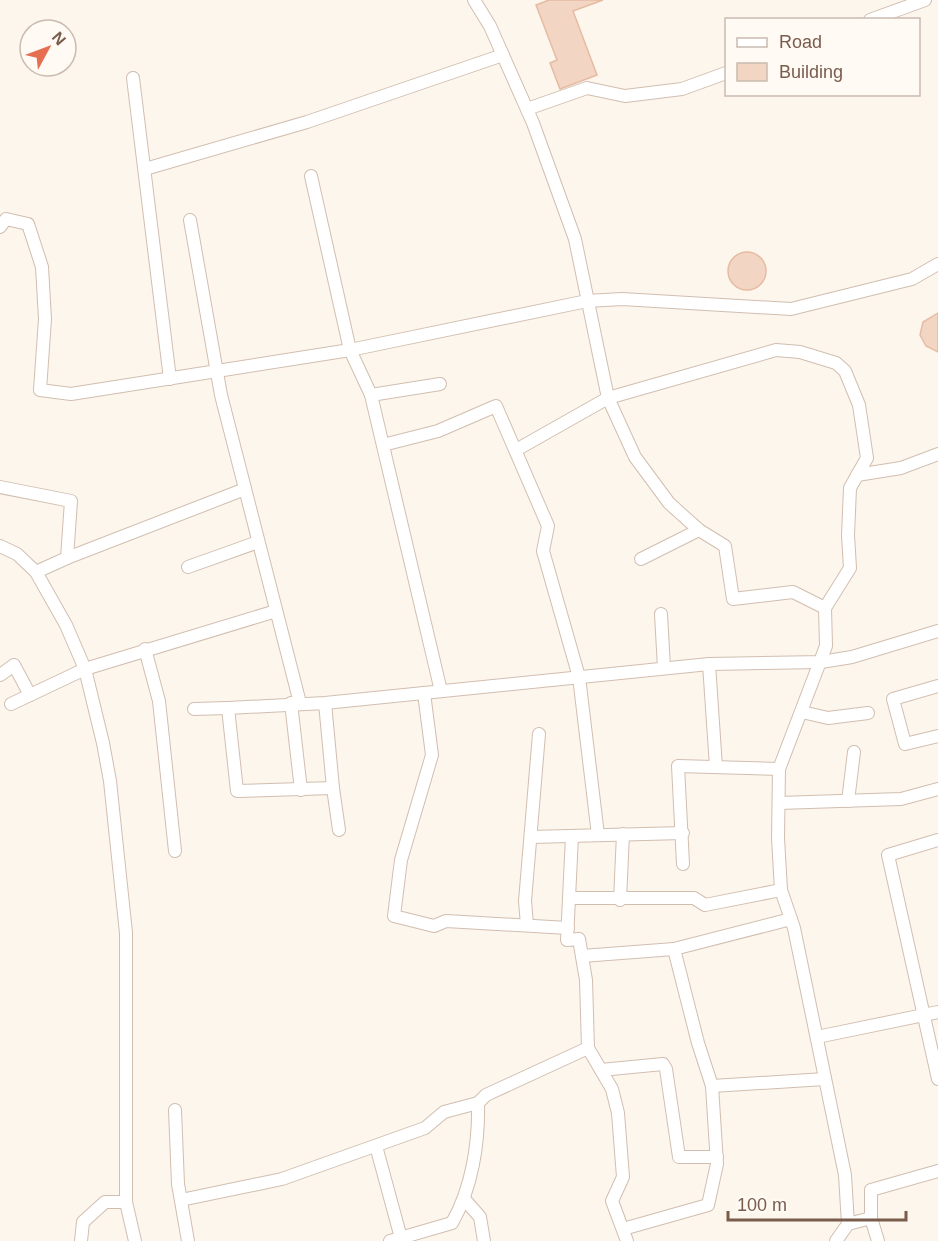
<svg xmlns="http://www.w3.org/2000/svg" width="938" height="1241" font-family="Arial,sans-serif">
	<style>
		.building { fill: #f3d5c3; stroke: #e6bba3; stroke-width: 1.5 }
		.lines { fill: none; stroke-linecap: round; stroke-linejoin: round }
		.minor-casing { stroke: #d1beb0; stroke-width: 14 }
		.minor { stroke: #fff; stroke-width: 12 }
	</style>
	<rect width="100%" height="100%" fill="#fdf6ec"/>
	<g class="building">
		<path d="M549 0H603L573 11 597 75 560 89 550 63 557 60 536 5Z"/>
		<circle cx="747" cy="271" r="19"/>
		<path d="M938 313V352L926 346 920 335 923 322Z"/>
	</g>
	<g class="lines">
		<g class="minor-casing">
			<g id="minor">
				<path d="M474 0 490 26 533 123 575 239 608 398 635 457 669 503 699 530 725 546 733 599 793 592 825 608"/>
				<path d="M870 20 925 0"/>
				<path d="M133 78 170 379"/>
				<path d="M527 109 587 88 625 96 682 89 726 73"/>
				<path d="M145 169 307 122 503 55"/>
				<path d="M311 176 350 350 371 395 441 691"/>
				<path d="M190 220 221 395 300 703"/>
				<path d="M0 227 6 219 28 224 42 267 45 319 40 390 71 394 350 350 587 301 622 299 791 309 912 279 938 264"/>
				<path d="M371 395 440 384"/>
				<path d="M383 445 438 431 496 406 548 526 543 551 579 677 598 835"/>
				<path d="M516 450 608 398 776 350 800 352 836 363 845 371 859 405 867 458 850 488 848 535 850 568 825 608 826 646 779 769 778 838 781 890 794 928 845 1175 848 1224 836 1241"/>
				<path d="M857 475 901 468 938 454"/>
				<path d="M0 487 71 501 67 558 36 572"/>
				<path d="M0 546 17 554 36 572 66 625 85 669 103 743 110 781 126 933V1202L135 1241"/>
				<path d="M67 558 245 489"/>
				<path d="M641 559 699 530"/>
				<path d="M188 567 258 542"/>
				<path d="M661 614 664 668"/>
				<path d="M145 649 159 701 175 851"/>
				<path d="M709 664 716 767"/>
				<path d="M0 675 14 665 30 695"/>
				<path d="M938 686 893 699 905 744 938 736"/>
				<path d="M424 693 432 755 401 860 394 916 434 926 446 921 568 928"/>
				<path d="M291 703 301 790"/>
				<path d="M325 703 333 788 237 791 228 708 325 703 709 664 821 662 852 657 938 631"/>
				<path d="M11 704 85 669 276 611"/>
				<path d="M194 709 228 708"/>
				<path d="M802 712 828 718 868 713"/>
				<path d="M333 788 339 830"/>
				<path d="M848 801 854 752"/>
				<path d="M779 803 901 799 938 789"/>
				<path d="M572 836 567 940 579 939 586 980 588 1048 612 1089 618 1113 623 1177 612 1201 627 1241"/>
				<path d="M531 837 683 833"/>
				<path d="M938 840 888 855 938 1079"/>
				<path d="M683 864 678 766 779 769"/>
				<path d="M570 898H694L705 905 781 890"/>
				<path d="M620 900 623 834"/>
				<path d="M527 925 525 901 539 734"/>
				<path d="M582 956 674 949"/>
				<path d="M817 1037 938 1012"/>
				<path d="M601 1070 663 1064 666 1069 679 1157H717"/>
				<path d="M712 1086 825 1079"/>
				<path d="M175 1110 178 1184 188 1241"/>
				<path d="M376 1146 401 1238"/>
				<path d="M181 1200 282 1179 425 1128 444 1112 478 1103"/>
				<path d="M465 1200 480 1217 484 1241"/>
				<path d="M871 1218V1190L938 1171"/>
				<path d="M848 1224 871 1218 878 1241"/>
				<path d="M623 1229 708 1205 717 1164 712 1086 698 1043 674 949 791 919"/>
				<path d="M81 1241 83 1222 105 1202H126"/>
				<path d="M390 1241 452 1223C472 1188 479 1143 478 1103L486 1095 588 1048"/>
			</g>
		</g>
		<use href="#minor" class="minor"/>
	</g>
	<rect x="725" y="18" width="195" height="78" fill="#fffaf3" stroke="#cabbb1" stroke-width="1.5"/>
	<rect x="737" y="38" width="30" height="9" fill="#ffffff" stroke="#cabbb1" stroke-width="1.5"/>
	<text x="779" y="48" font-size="18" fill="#7a5c4d">Road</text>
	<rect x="737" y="63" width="30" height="18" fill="#f3d5c3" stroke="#cabbb1" stroke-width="1.5"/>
	<text x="779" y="78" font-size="18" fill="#7a5c4d">Building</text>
	<g transform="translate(48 48) rotate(49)"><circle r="28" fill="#fffaf3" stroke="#cabbb1" stroke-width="1.5"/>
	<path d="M0-4.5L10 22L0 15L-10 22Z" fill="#e76f51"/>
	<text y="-9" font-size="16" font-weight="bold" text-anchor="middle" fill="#7a5c4d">N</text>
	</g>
	<path d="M728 1211v9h178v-9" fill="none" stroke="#7a5c4d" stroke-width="3"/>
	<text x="737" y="1211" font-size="18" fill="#7a5c4d" stroke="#fffaf3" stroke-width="4.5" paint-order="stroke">100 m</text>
</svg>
